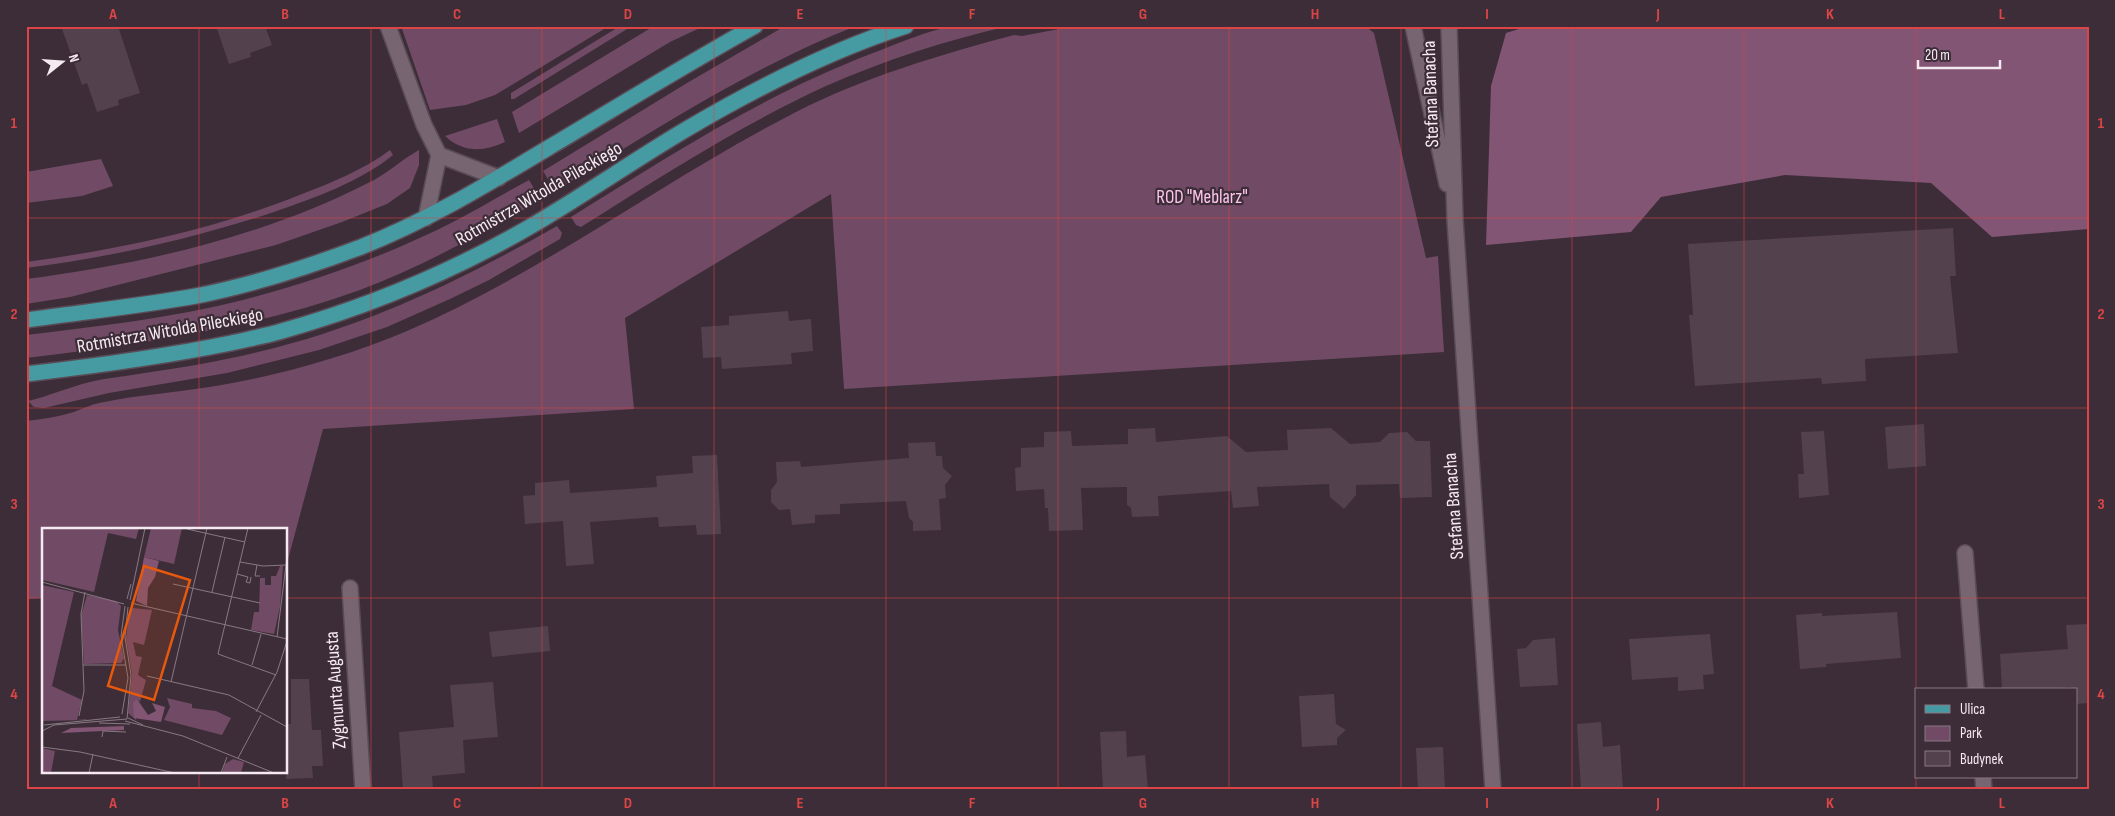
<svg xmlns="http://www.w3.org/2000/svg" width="2115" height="816" font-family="'Sofia Sans Condensed',sans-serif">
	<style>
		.green { fill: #714a65 }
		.forest { fill: #815573 }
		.building { fill: #53424d }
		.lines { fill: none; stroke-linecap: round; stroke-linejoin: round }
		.street-casing { stroke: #5a4c56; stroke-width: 18 }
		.primary-casing { stroke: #5a4c56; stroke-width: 18 }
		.street { stroke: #776571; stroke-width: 15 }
		.primary { stroke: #469ba3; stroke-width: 15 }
		.grid { fill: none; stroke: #db4546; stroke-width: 1; stroke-opacity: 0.55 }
		.labels { text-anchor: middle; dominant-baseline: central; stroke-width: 4.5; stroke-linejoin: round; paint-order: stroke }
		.street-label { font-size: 19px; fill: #f6eaf2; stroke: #3d2d38 }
		.park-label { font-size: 19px; fill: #fec5ec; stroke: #3d2d38 }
		.inset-road { fill: none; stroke: #877982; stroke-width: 1 }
		.view { fill: #e8590c; fill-opacity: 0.15; stroke: #e8590c; stroke-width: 2.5 }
		.inset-edge { fill: none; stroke: #f6eaf2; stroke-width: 2.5 }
		.neatline { fill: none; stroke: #db4546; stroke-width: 2 }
		.grid-label { font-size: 16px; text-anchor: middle; font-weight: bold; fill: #db4546 }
	</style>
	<rect width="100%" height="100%" fill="#3d2d38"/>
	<g class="green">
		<path d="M401 26H609L495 95 466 105 430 110Z"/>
		<path d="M620 26H632L514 99H511V93Z"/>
		<path d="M654 26H704L670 42 519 133 512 112Z"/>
		<path d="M785 26H856C749 68 653 131 555 191L543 171 687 83Z"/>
		<path d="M1009 26C947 40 885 60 826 86 741 125 660 177 581 227L576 225 571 217C669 156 765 94 873 53 897 44 928 30 953 26 971 24 991 26 1009 26Z"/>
		<path d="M1075 26H1365L1374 33 1426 258 1438 256 1444 352 844 389 831 194 625 318 634 409 323 429 286 567V530H44V598L26 599V421C42 419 58 417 74 412 82 409 90 405 99 403 141 394 185 392 227 384 288 373 350 355 407 331 544 272 663 180 796 112 865 77 939 55 1014 35L1022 36Z"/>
		<path d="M497 119 505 142C484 152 463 153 445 136Z"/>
		<path d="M390 150 393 155C360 182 314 198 274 212 193 239 111 257 26 268V262C121 249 213 230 302 194 333 182 363 170 390 150Z"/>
		<path d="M419 150V165L410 188 387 204 342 222 276 245 70 297 26 304V279C143 264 262 237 368 183 387 174 401 160 419 150Z"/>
		<path d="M101 159 113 186 82 196 26 203V172Z"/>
		<path d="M529 180 541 200C482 233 424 266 360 290 253 329 140 344 26 358V335C99 326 173 318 243 300 315 281 386 256 453 222 478 209 503 194 529 180Z"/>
		<path d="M557 226 562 233 560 239 489 280 450 299 387 327 319 350 227 373 109 393 44 408 34 407 28 401C49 396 69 387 90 382 105 378 122 377 138 374 178 368 218 362 258 352 365 327 462 280 557 226Z"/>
	</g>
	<path class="forest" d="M1528 26H2089V229L1992 237 1931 183 1785 175 1661 197 1631 232 1486 245 1491 86 1506 33Z"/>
	<g class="building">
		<path d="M61 26H118L140 93 118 100 119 105 97 112 87 83 82 85Z"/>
		<path d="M216 26H265L272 45 250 53 251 57 229 64Z"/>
		<path d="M1953 228 1956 276H1950L1958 353 1865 359 1866 381 1822 384 1821 378 1695 386 1689 315H1693L1688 244Z"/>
		<path d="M788 311 789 321 811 319 813 351 791 353 792 364 722 369 721 357 703 358 701 327 729 325V316Z"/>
		<path d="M1924 424 1926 466 1888 469 1885 427Z"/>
		<path d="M1155 428 1156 442 1227 436 1246 452 1288 450 1287 430 1331 428 1350 444 1380 442 1389 433 1407 432 1416 441H1430L1432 497 1400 498 1399 484 1356 485V495L1344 509 1330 497 1329 484 1257 487 1259 506 1233 508 1231 491 1158 496 1159 516 1132 517 1131 508 1127 505V487L1081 488 1083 530 1049 531 1048 508H1045L1044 489 1016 491 1015 468 1021 467V448L1044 447V432L1071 431 1072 446 1128 444V429Z"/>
		<path d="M1824 431 1829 495 1799 498 1798 474H1804L1801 432Z"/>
		<path d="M935 442 936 456H942L943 468 952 476 945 485 946 498 939 499 941 530 913 531V522L909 518 906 501 840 504V514L815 515V523L792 525 790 509 779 510 771 502V490L777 482 776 462 800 461 801 467 909 458 908 443Z"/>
		<path d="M717 455 721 534 697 535 696 525 659 527 658 517 590 522 594 564 566 566 563 521 525 524 523 496 535 495V483L569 480 570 493 657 487 656 476 693 473 692 456Z"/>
		<path d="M1897 612 1901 658 1826 664V667L1800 669 1796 615 1822 613V616Z"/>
		<path d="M2089 624V703L2076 704V690H2071V687L2040 690H2002L2000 654 2068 649 2066 625Z"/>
		<path d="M548 626 550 651 492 657 489 632Z"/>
		<path d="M1710 634 1714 674 1703 675 1704 689 1678 691V677L1632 680 1629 639Z"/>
		<path d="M1555 638 1558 685 1520 687 1517 649 1526 648 1533 640Z"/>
		<path d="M291 679H309L312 730H321L323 766H312L313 778 286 779V724H291Z"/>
		<path d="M493 682 498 737 463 740 465 773 432 776 433 790H403L399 732 454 727 450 685Z"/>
		<path d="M1334 694 1336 724 1346 730 1337 738V745L1302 747 1299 696Z"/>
		<path d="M1601 722 1603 747 1620 745 1623 790H1581L1577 724Z"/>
		<path d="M1126 731 1127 757 1145 755 1148 790H1103L1100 732Z"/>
		<path d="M1443 747 1445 790H1418L1416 748Z"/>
	</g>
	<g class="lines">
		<g class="street-casing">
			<g id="street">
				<path d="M388 26 424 125 439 155 426 218"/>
				<path d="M1413 26 1447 184"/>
				<path d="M1449 26 1455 220 1493 790"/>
				<path d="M439 155 499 178"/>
				<path d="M1965 553 1976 690"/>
				<path d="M350 588 363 790"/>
				<path d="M1983 777 1984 790"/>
			</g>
		</g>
		<g class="primary-casing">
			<g id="primary">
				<path d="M26 320C83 312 140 306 196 296 252 285 308 267 361 247 427 221 488 184 548 148 617 107 685 65 755 26"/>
				<path d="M26 374C95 366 163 357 231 343 248 339 265 336 282 331 367 307 449 273 526 229 580 198 631 162 685 130 756 88 828 51 906 26"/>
			</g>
		</g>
		<use href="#street" class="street"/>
		<use href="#primary" class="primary"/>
	</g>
	<path class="grid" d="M199 26V530M371 26V790M542 26V790M714 26V790M886 26V790M1058 26V790M1229 26V790M1401 26V790M1572 26V790M1744 26V790M1916 26V790M26 218H2089M26 408H2089M26 598H44M286 598H2089M199 772V790"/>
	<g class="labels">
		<g class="street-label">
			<text transform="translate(1431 94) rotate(-92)">Stefana Banacha</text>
			<text transform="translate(539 194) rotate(-30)">Rotmistrza Witolda Pileckiego</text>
			<text transform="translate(170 331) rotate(-10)">Rotmistrza Witolda Pileckiego</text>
			<text transform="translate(1454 506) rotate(-94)">Stefana Banacha</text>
			<text transform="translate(336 690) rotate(-94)">Zygmunta Augusta</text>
		</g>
		<g class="park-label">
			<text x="1202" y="197">ROD "Meblarz"</text>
		</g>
	</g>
	<g transform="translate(42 528)">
		<rect width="245" height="245" fill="#3d2d38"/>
		<path d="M0 0H97L94 11 66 5 52 64 0 52ZM109 0H140L132 36 102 29ZM238 38H241L238 79 232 106 209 102 212 84H217L218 50H223V57H229V48H234ZM0 57 32 64 10 158 40 172 35 192 46 191 43 192 0 193ZM45 67 74 73 79 78 76 102 82 130 79 135 42 136 39 88ZM91 80 110 82 102 117 91 114 94 128 100 129 96 147 104 152 98 174 95 171 94 192 86 185 90 146 84 111 87 83ZM125 170 150 176V180L174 183 189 190 180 207 122 192 128 179ZM0 220 13 223 9 245H0ZM191 231 202 234 199 245H180L183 236Z" fill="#714a65"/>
		<path d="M102 29 117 33 113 49 106 60 105 78 94 73ZM95 171 106 187 114 183 110 175 123 179 119 194 92 190 91 175ZM82 198V202L19 205 29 200Z" fill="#815573"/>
		<path class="inset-road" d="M206 0 176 126 234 147M145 1 203 14M198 34 221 38 244 37M215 37 213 48H218M195 46 206 49 204 54 208 55 209 49M0 54 82 76M131 56 218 75M170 64 183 9M85 71 89 56M88 72 103 0M89 75 245 111M235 109 245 29M41 137H84M210 137 219 106M105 148 187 167 245 199M129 154 165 0M214 184 235 144 245 113M80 186 86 150 79 108 83 78M37 188 42 163 39 86 43 64M86 190 101 197M83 193 141 208 232 245M57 195 88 196M2 197 78 189M0 203 12 197 85 191 89 147 83 109 86 79M60 209 61 203 84 204M0 219 38 224 133 245M196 230 219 187M47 245 51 226M179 245 185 229"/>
		<path class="view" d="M102 38 148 52 112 172 66 158Z"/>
		<rect width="245" height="245" class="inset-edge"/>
	</g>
	<rect width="2115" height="816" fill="none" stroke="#3d2d38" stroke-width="55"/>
	<rect x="1915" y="688" width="162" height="90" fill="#3d2d38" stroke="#877982"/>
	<rect x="1925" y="705" width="25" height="8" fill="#469ba3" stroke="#877982"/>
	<text x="1960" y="714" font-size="15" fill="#f6eaf2">Ulica</text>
	<rect x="1925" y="726" width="25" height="15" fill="#714a65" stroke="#877982"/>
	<text x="1960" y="738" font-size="15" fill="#f6eaf2">Park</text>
	<rect x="1925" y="751" width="25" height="15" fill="#53424d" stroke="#877982"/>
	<text x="1960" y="764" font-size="15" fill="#f6eaf2">Budynek</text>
	<g transform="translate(62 62) rotate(73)" stroke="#3d2d38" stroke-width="4" paint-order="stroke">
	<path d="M0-4L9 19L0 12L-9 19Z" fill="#f6eaf2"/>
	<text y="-8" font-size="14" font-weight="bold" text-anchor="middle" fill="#f6eaf2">N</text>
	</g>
	<path d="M1918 60v8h82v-8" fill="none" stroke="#f6eaf2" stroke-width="2.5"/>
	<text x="1925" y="60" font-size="15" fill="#f6eaf2" stroke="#3d2d38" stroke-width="4" paint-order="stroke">20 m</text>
	<rect x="28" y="28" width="2060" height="760" class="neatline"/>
	<g class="grid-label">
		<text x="113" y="19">A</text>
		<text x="285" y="19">B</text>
		<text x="457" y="19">C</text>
		<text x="628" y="19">D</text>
		<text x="800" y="19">E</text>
		<text x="972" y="19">F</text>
		<text x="1143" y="19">G</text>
		<text x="1315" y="19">H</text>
		<text x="1487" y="19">I</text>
		<text x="1658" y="19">J</text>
		<text x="1830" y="19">K</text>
		<text x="2002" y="19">L</text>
		<text x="14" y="128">1</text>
		<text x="2101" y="128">1</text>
		<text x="14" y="319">2</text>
		<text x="2101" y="319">2</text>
		<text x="14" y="509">3</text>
		<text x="2101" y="509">3</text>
		<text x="14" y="699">4</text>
		<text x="2101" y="699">4</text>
		<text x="113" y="808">A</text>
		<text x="285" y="808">B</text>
		<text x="457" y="808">C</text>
		<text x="628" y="808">D</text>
		<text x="800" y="808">E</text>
		<text x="972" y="808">F</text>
		<text x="1143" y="808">G</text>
		<text x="1315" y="808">H</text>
		<text x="1487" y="808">I</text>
		<text x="1658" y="808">J</text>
		<text x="1830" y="808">K</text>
		<text x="2002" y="808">L</text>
	</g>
</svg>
